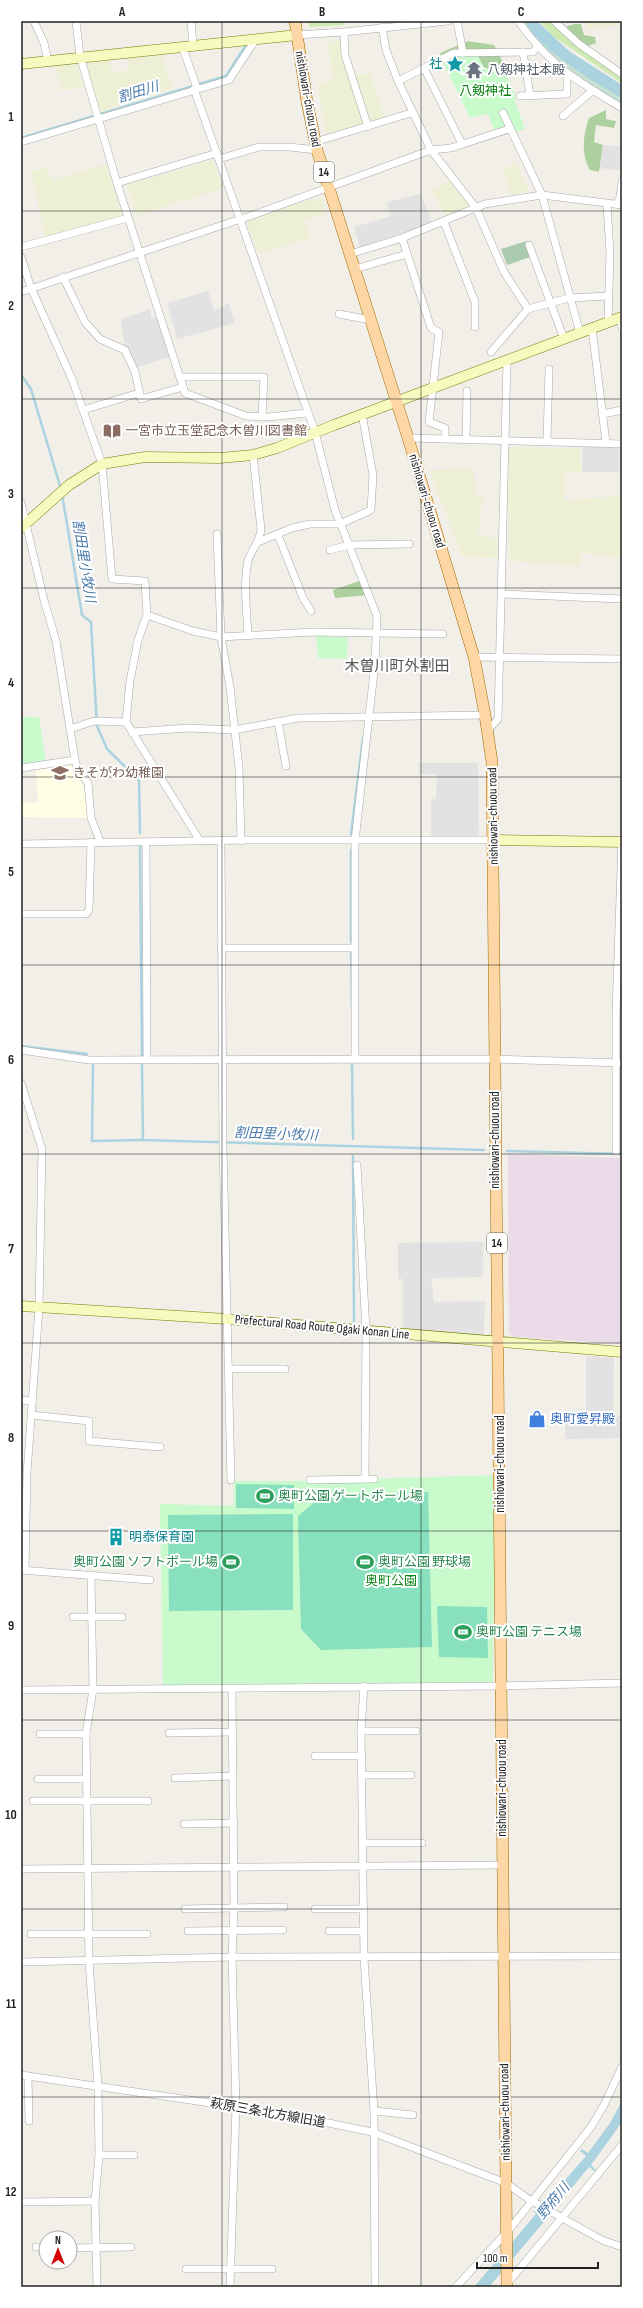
<svg xmlns="http://www.w3.org/2000/svg" width="643" height="2308" font-family="'Sofia Sans Condensed','Noto Sans JP',sans-serif">
	<style>
		.industrial { fill: #ebdbe8 }
		.education { fill: #ffffe5 }
		.farmland { fill: #eef0d5 }
		.grass { fill: #cdebb0 }
		.forest { fill: #add19e }
		.wetland { fill: #c6e0d4 }
		.cemetery { fill: #aacbaf }
		.park { fill: #c8facc }
		.pitch { fill: #88e0be }
		.parking { fill: #e2e2e2 }
		.water { fill: #aad3df }
		.lines { fill: none; stroke-linecap: round; stroke-linejoin: round }
		.stream { stroke: #aad3df; stroke-width: 2.5 }
		.street-casing { stroke: #a9a9a9; stroke-width: 8 }
		.secondary-casing { stroke: #707d05; stroke-width: 11 }
		.primary-casing { stroke: #a06b00; stroke-width: 12 }
		.street { stroke: #fff; stroke-width: 7 }
		.secondary { stroke: #f7fabf; stroke-width: 10 }
		.primary { stroke: #fcd6a4; stroke-width: 11 }
		.grid { fill: none; stroke: #222; stroke-width: 1; stroke-opacity: 0.55 }
		.labels { text-anchor: middle; dominant-baseline: central; stroke-width: 4; stroke-linejoin: round; paint-order: stroke }
		.shield { fill: #fff; stroke: #646464; stroke-width: 1 }
		.shield-label { font-size: 12px; font-weight: bold; fill: #222 }
		.culture-label { font-size: 13px; fill: #0d838f; stroke: #fff; text-anchor: end }
		.worship-label { font-size: 13px; fill: #5b616d; stroke: #fff; text-anchor: start }
		.park-label { font-size: 13px; fill: #0c8416; stroke: #fff }
		.street-label { font-size: 13px; fill: #222; stroke: #fff }
		.education-label { font-size: 13px; fill: #785e54; stroke: #fff; text-anchor: start }
		.shop-label { font-size: 13px; fill: #366cbe; stroke: #fff; text-anchor: start }
		.leisure-label { font-size: 13px; fill: #27864d; stroke: #fff; text-anchor: start }
		.water-label { font-size: 14px; font-style: italic; fill: #4a7aab; stroke: #fff }
		.quarter-label { font-size: 15px; fill: #555; stroke: #fff }
		.neatline { fill: none; stroke: #222; stroke-width: 1.5 }
		.grid-label { font-size: 13px; text-anchor: middle; font-weight: bold; fill: #222 }
	</style>
	<rect width="100%" height="100%" fill="#f2efe9"/>
	<path class="industrial" d="M508 1154 622 1158V1344L514 1337 509 1334Z"/>
	<path class="education" d="M71 765 82 782 91 818 21 817V803L38 802 36 770Z"/>
	<g class="farmland">
		<path d="M587 21H622V25L587 29Z"/>
		<path d="M341 40 353 76 370 73 386 121 327 139 317 84 332 81 328 42Z"/>
		<path d="M161 53 172 88 101 112 86 63 109 59 112 72 128 70V57Z"/>
		<path d="M75 62 84 87 61 91 55 65Z"/>
		<path d="M213 160 223 188 136 216 127 185Z"/>
		<path d="M516 163 529 191 511 195 503 168Z"/>
		<path d="M106 164 123 217 45 237 31 171 46 168 52 180Z"/>
		<path d="M453 179 475 206 446 218 431 190Z"/>
		<path d="M322 197 327 213 304 221 310 239 258 254 245 218Z"/>
		<path d="M506 447 579 449 582 472H565V500L622 496V558L581 553 579 566 510 561Z"/>
		<path d="M474 469 475 496H483L478 536 497 538V558L462 557 429 470Z"/>
	</g>
	<g class="grass">
		<path d="M309 21H344V25L309 27Z"/>
		<path d="M539 21H553L622 74V83L553 36Z"/>
	</g>
	<g class="forest">
		<path d="M574 24H581L584 35 595 37 596 43 583 48 568 34 567 26Z"/>
		<path d="M468 41 494 45 507 70 484 68 477 54 443 59 440 53Z"/>
		<path d="M606 110V119L616 121 614 128 596 125 594 142 603 145 599 172 590 170C581 155 583 134 589 118Z"/>
		<path d="M362 580 369 595 335 598 333 590Z"/>
	</g>
	<path class="wetland" d="M521 21H524L529 30 622 98V104C583 79 549 59 521 21Z"/>
	<path class="cemetery" d="M527 241 533 256 507 265 501 249Z"/>
	<g class="park">
		<path d="M455 56H478L484 68 505 71 516 97 514 99 525 129 505 135 504 129 495 132 488 114 470 118 443 62Z"/>
		<path d="M316 636 348 637 347 659 318 658Z"/>
		<path d="M21 717H39L46 764 21 768Z"/>
		<path d="M495 1475 493 1682 163 1685 160 1504 234 1506V1481H300Z"/>
	</g>
	<g class="pitch">
		<path d="M236 1484 294 1485V1509L236 1508Z"/>
		<path d="M428 1492 432 1647 321 1650 301 1629 298 1516 323 1495Z"/>
		<path d="M293 1514V1610L169 1611 168 1515Z"/>
		<path d="M437 1606 487 1607 488 1658 439 1657Z"/>
	</g>
	<g class="parking">
		<path d="M621 141 622 171 600 168 603 145 620 147Z"/>
		<path d="M421 194 432 223 360 248 354 227 391 216 387 202Z"/>
		<path d="M208 291 214 311 229 303 235 323 177 339 167 303Z"/>
		<path d="M150 309 151 318 160 315 173 356 134 368 125 350 121 319Z"/>
		<path d="M583 442 619 443V472H582Z"/>
		<path d="M419 763H478L479 836 431 837V799H436L437 774H419Z"/>
		<path d="M483 1242V1277L431 1278 434 1302 485 1301 484 1334 403 1332V1279H398V1243Z"/>
		<path d="M586 1356 614 1358 613 1415H622V1438L565 1439V1415H586Z"/>
	</g>
	<g class="water">
		<path d="M524 21H537L569 51 622 85V98C593 81 541 51 524 21Z"/>
		<path d="M622 2101V2122L591 2165 597 2171 596 2172 589 2167 559 2203 562 2206 558 2205 489 2287H474L536 2214 532 2210 537 2212 586 2156 580 2151 582 2149 588 2153 610 2123Z"/>
	</g>
	<g class="lines">
		<g class="stream">
			<path d="M21 138 226 76 246 45"/>
			<path d="M21 375 31 389 61 489"/>
			<path d="M62 494 82 615 91 622 97 726 107 749 139 780 140 833"/>
			<path d="M351 834 363 738"/>
			<path d="M140 846 142 1056"/>
			<path d="M351 942V850"/>
			<path d="M351 950 352 1010"/>
			<path d="M21 1046 87 1054"/>
			<path d="M93 1064 92 1141 143 1140"/>
			<path d="M352 1064 353 1139"/>
			<path d="M142 1065 143 1140 484 1150"/>
			<path d="M507 1151 622 1154"/>
			<path d="M353 1156 354 1321"/>
		</g>
		<g class="street-casing">
			<g id="street">
				<path d="M34 21 44 43 48 61"/>
				<path d="M76 21 80 56 117 183 185 393 246 416 268 417 307 413"/>
				<path d="M191 21 193 45"/>
				<path d="M457 21 463 53"/>
				<path d="M518 21C550 66 576 80 622 108"/>
				<path d="M554 21 579 44 622 74"/>
				<path d="M382 27 386 50 398 81 431 150 476 208 504 272 528 309 491 352"/>
				<path d="M344 32 345 55 368 127"/>
				<path d="M297 35 344 32 448 21"/>
				<path d="M182 46 197 88"/>
				<path d="M523 52 530 95"/>
				<path d="M424 68 462 144"/>
				<path d="M398 81 454 53 533 52 538 46"/>
				<path d="M194 89 315 432 335 510 377 616 375 663 355 841V1058"/>
				<path d="M520 96 567 94V75"/>
				<path d="M503 113 542 195 580 333"/>
				<path d="M563 116 592 91"/>
				<path d="M21 142 229 80 256 39"/>
				<path d="M315 142 411 113"/>
				<path d="M219 159 259 147H289L317 150"/>
				<path d="M117 183 217 153"/>
				<path d="M607 204 610 253 608 322"/>
				<path d="M617 204 620 197 622 181"/>
				<path d="M444 222 475 302V327"/>
				<path d="M402 238 431 328 439 332 429 422 445 428V439"/>
				<path d="M529 245 564 339"/>
				<path d="M21 247 128 218"/>
				<path d="M350 254 402 238 485 204 542 195 622 205"/>
				<path d="M21 257 31 288 72 379 102 464 112 579 145 581 147 615 138 640 130 681 126 722 200 841"/>
				<path d="M355 269 407 254"/>
				<path d="M63 277 85 322 100 339 125 350 135 372 141 399 183 387"/>
				<path d="M21 292 253 215 431 150 451 148 509 129"/>
				<path d="M528 309 569 298 608 296"/>
				<path d="M339 314 370 320"/>
				<path d="M620 318 622 328"/>
				<path d="M592 328 606 443"/>
				<path d="M180 377H264L262 417"/>
				<path d="M83 410 139 393"/>
				<path d="M603 414 622 410"/>
				<path d="M408 438 622 444"/>
				<path d="M466 439 467 391"/>
				<path d="M547 441 549 369"/>
				<path d="M21 503 44 600 56 641 75 760 77 767 88 783 91 818 100 841"/>
				<path d="M217 534 221 637 230 687 239 768 241 841"/>
				<path d="M278 535 303 598 311 611"/>
				<path d="M258 542 292 528 310 524H340L371 510 373 475 362 414"/>
				<path d="M330 550 349 545 409 544"/>
				<path d="M502 594 622 599"/>
				<path d="M147 615 193 631 221 637 313 632 443 634"/>
				<path d="M248 636C247 612 243 585 248 561 251 550 260 542 261 529L253 455"/>
				<path d="M474 657 622 659"/>
				<path d="M278 722 286 766"/>
				<path d="M70 729 94 721 126 722"/>
				<path d="M488 730 498 719 507 361"/>
				<path d="M132 732 188 728 234 730 298 718 485 715"/>
				<path d="M21 768 75 760"/>
				<path d="M221 841 223 1146 231 1480"/>
				<path d="M146 842 147 1059"/>
				<path d="M21 844 246 840H493"/>
				<path d="M21 914H86L89 910 91 842"/>
				<path d="M221 948H354"/>
				<path d="M21 1050 89 1060 495 1059 622 1063"/>
				<path d="M21 1083 42 1149 39 1308 27 1473 25 1570"/>
				<path d="M616 1151V1012L622 840"/>
				<path d="M357 1165 366 1331 365 1479"/>
				<path d="M228 1369H285"/>
				<path d="M21 1400 32 1401"/>
				<path d="M31 1415 89 1421V1441L160 1447"/>
				<path d="M310 1480 374 1479"/>
				<path d="M21 1570 150 1580"/>
				<path d="M91 1577 93 1689 86 1734 89 1961 98 2086 99 2155 95 2201 97 2287"/>
				<path d="M73 1617H122"/>
				<path d="M364 1686 361 1731 364 1958 374 2111 375 2287"/>
				<path d="M21 1690 502 1686 622 1683"/>
				<path d="M361 1731H416"/>
				<path d="M169 1733 233 1732"/>
				<path d="M40 1734H86"/>
				<path d="M315 1756H362"/>
				<path d="M362 1775H411"/>
				<path d="M175 1778 233 1776"/>
				<path d="M38 1779H86"/>
				<path d="M33 1801H148"/>
				<path d="M184 1824 234 1823"/>
				<path d="M363 1843H422"/>
				<path d="M21 1869 502 1865"/>
				<path d="M185 1909 284 1907"/>
				<path d="M315 1909H364"/>
				<path d="M188 1931 283 1930"/>
				<path d="M329 1931H364"/>
				<path d="M31 1934H147"/>
				<path d="M21 1962 232 1957 622 1956"/>
				<path d="M21 2075 285 2114 372 2132 506 2183 530 2200 602 2240 622 2247"/>
				<path d="M28 2076 29 2121"/>
				<path d="M374 2111 413 2115"/>
				<path d="M99 2155H134"/>
				<path d="M21 2202 95 2201"/>
				<path d="M36 2247H46"/>
				<path d="M70 2248 131 2247"/>
				<path d="M186 2269H272"/>
				<path d="M507 2284 622 2145"/>
				<path d="M230 2287 236 2106 232 1957 234 1907 232 1688"/>
				<path d="M456 2287 508 2231 591 2127 604 2105 622 2067"/>
			</g>
		</g>
		<g class="secondary-casing">
			<g id="secondary">
				<path d="M21 64 297 35"/>
				<path d="M21 528 69 485 102 464 145 457 220 458 253 455 277 448 334 425 622 317"/>
				<path d="M493 840 622 842"/>
				<path d="M21 1306 227 1319 622 1352"/>
			</g>
		</g>
		<g class="primary-casing">
			<path id="primary" d="M295 21 307 102 317 150 408 438 474 657 485 715 492 762 507 2287"/>
		</g>
		<use href="#street" class="street"/>
		<use href="#secondary" class="secondary"/>
		<use href="#primary" class="primary"/>
	</g>
	<path class="grid" d="M222 21V2287M421 21V2287M21 211H622M21 399H622M21 588H622M21 777H622M21 965H622M21 1154H622M21 1343H622M21 1531H622M21 1720H622M21 1909H622M21 2097H622"/>
	<defs>
		<g id="sight-bare" transform="scale(1.38)"><path d="M0-6L1.8-2.2L6-1.7L2.9 1.2L3.7 5.4L0 3.3L-3.7 5.4L-2.9 1.2L-6-1.7L-1.8-2.2Z" fill="#0f9aa8" stroke="#fff" stroke-width="2.5" paint-order="stroke"/></g>
		<g id="temple-bare" transform="scale(1.38)"><path d="M0-6L5-2H3V0L6.5 2.5H4V6H1.5V3h-3V6H-4V2.5H-6.5L-3 0V-2H-5Z" fill="#6b7280" stroke="#fff" stroke-width="2.5" paint-order="stroke"/></g>
		<g id="library-bare" transform="scale(1.38)"><path d="M-6-4Q-3-5.5-.7-3.5V5Q-3 3-6 4ZM6-4Q3-5.5 .7-3.5V5Q3 3 6 4Z" fill="#8d6e63" stroke="#fff" stroke-width="2.5" paint-order="stroke"/></g>
		<g id="school-bare" transform="scale(1.38)"><path d="M0-5L7-2L0 1L-7-2ZM-4 1L0 2.5L4 1V4Q0 6-4 4Z" fill="#8d6e63" stroke="#fff" stroke-width="2.5" paint-order="stroke"/></g>
		<g id="shop-bare" transform="scale(1.38)"><path d="M-5-2.5h2.3a2.7 3.5 0 0 1 5.4 0H5L5.5 6h-11ZM-1.5-2.5h3a1.5 2.3 0 0 0-3 0Z" fill="#3f7fe0" stroke="#fff" stroke-width="2.5" paint-order="stroke"/></g>
		<g id="stadium-bare" transform="scale(1.38)"><path d="M0-5a6.5 5 0 1 0 0 10a6.5 5 0 1 0 0-10ZM-3.5-1.8h7v3.6h-7Z" fill="#2e9e5b" stroke="#fff" stroke-width="2.5" paint-order="stroke"/></g>
		<g id="building-bare" transform="scale(1.38)"><path d="M-4-6H4V6H1V3H-1V6H-4ZM-2.5-4.3h1.7v1.8h-1.7ZM.8-4.3h1.7v1.8H.8ZM-2.5-1h1.7V.8h-1.7ZM.8-1h1.7V.8H.8Z" fill="#0f9aa8" stroke="#fff" stroke-width="2.5" paint-order="stroke"/></g>
	</defs>
	<g fill-rule="evenodd">
		<use href="#sight-bare" x="455" y="64"/>
		<use href="#temple-bare" x="474" y="70"/>
		<use href="#library-bare" x="112" y="431"/>
		<use href="#school-bare" x="60" y="773"/>
		<use href="#shop-bare" x="537" y="1419"/>
		<use href="#stadium-bare" x="265" y="1496"/>
		<use href="#building-bare" x="116" y="1537"/>
		<use href="#stadium-bare" x="231" y="1562"/>
		<use href="#stadium-bare" x="365" y="1562"/>
		<use href="#stadium-bare" x="463" y="1632"/>
	</g>
	<g class="labels">
		<g class="shield">
			<rect x="314" y="162" width="20" height="20" rx="3"/>
			<rect x="487" y="1233" width="20" height="20" rx="3"/>
		</g>
		<g class="shield-label">
			<text x="324" y="172">14</text>
			<text x="497" y="1243">14</text>
		</g>
		<g class="culture-label">
			<text x="442" y="64">社</text>
			<text x="129" y="1537" text-anchor="start">明泰保育園</text>
		</g>
		<g class="worship-label">
			<text x="487" y="70">八剱神社本殿</text>
		</g>
		<g class="park-label">
			<text x="485" y="91">八剱神社</text>
			<text x="391" y="1581">奥町公園</text>
		</g>
		<g class="street-label">
			<text transform="translate(308 99) rotate(80)">nishiowari-chuou road</text>
			<text transform="translate(427 501) rotate(73)">nishiowari-chuou road</text>
			<text transform="translate(493 816) rotate(-91)">nishiowari-chuou road</text>
			<text transform="translate(495 1140) rotate(-90)">nishiowari-chuou road</text>
			<text transform="translate(322 1327) rotate(5)">Prefectural Road Route Ogaki Konan Line</text>
			<text transform="translate(500 1464) rotate(-90)">nishiowari-chuou road</text>
			<text transform="translate(502 1788) rotate(-90)">nishiowari-chuou road</text>
			<text transform="translate(505 2112) rotate(-91)">nishiowari-chuou road</text>
			<text transform="translate(268 2113) rotate(10)">萩原三条北方線旧道</text>
		</g>
		<g class="education-label">
			<text x="125" y="431">一宮市立玉堂記念木曽川図書館</text>
			<text x="73" y="773">きそがわ幼稚園</text>
		</g>
		<g class="shop-label">
			<text x="550" y="1419">奥町愛昇殿</text>
		</g>
		<g class="leisure-label">
			<text x="278" y="1496">奥町公園 ゲートボール場</text>
			<text x="218" y="1562" text-anchor="end">奥町公園 ソフトボール場</text>
			<text x="378" y="1562">奥町公園 野球場</text>
			<text x="476" y="1632">奥町公園 テニス場</text>
		</g>
		<g class="water-label">
			<text transform="translate(138 92) rotate(-17)">割田川</text>
			<text transform="translate(84 561) rotate(81)">割田里小牧川</text>
			<text transform="translate(276 1134) rotate(2)">割田里小牧川</text>
			<text transform="translate(553 2201) rotate(-50)">野府川</text>
		</g>
		<g class="quarter-label">
			<text x="397" y="666">木曽川町外割田</text>
		</g>
	</g>
	<rect width="643" height="2308" fill="none" stroke="#ffffff" stroke-width="44"/>
	<g transform="translate(58 2250)"><circle r="19" fill="#ffffff" stroke="#a7a7a7"/>
	<path d="M0-3L7 15L0 10L-7 15Z" fill="#d40000"/>
	<text y="-6" font-size="11" font-weight="bold" text-anchor="middle" fill="#222222">N</text>
	</g>
	<path d="M477 2262v6h121v-6" fill="none" stroke="#222222" stroke-width="2"/>
	<text x="483" y="2262" font-size="12" fill="#222222" stroke="#ffffff" stroke-width="3" paint-order="stroke">100 m</text>
	<rect x="22" y="22" width="599" height="2264" class="neatline"/>
	<g class="grid-label">
		<text x="122" y="16">A</text>
		<text x="322" y="16">B</text>
		<text x="521" y="16">C</text>
		<text x="11" y="121">1</text>
		<text x="11" y="310">2</text>
		<text x="11" y="498">3</text>
		<text x="11" y="687">4</text>
		<text x="11" y="876">5</text>
		<text x="11" y="1064">6</text>
		<text x="11" y="1253">7</text>
		<text x="11" y="1442">8</text>
		<text x="11" y="1630">9</text>
		<text x="11" y="1819">10</text>
		<text x="11" y="2008">11</text>
		<text x="11" y="2196">12</text>
	</g>
</svg>
